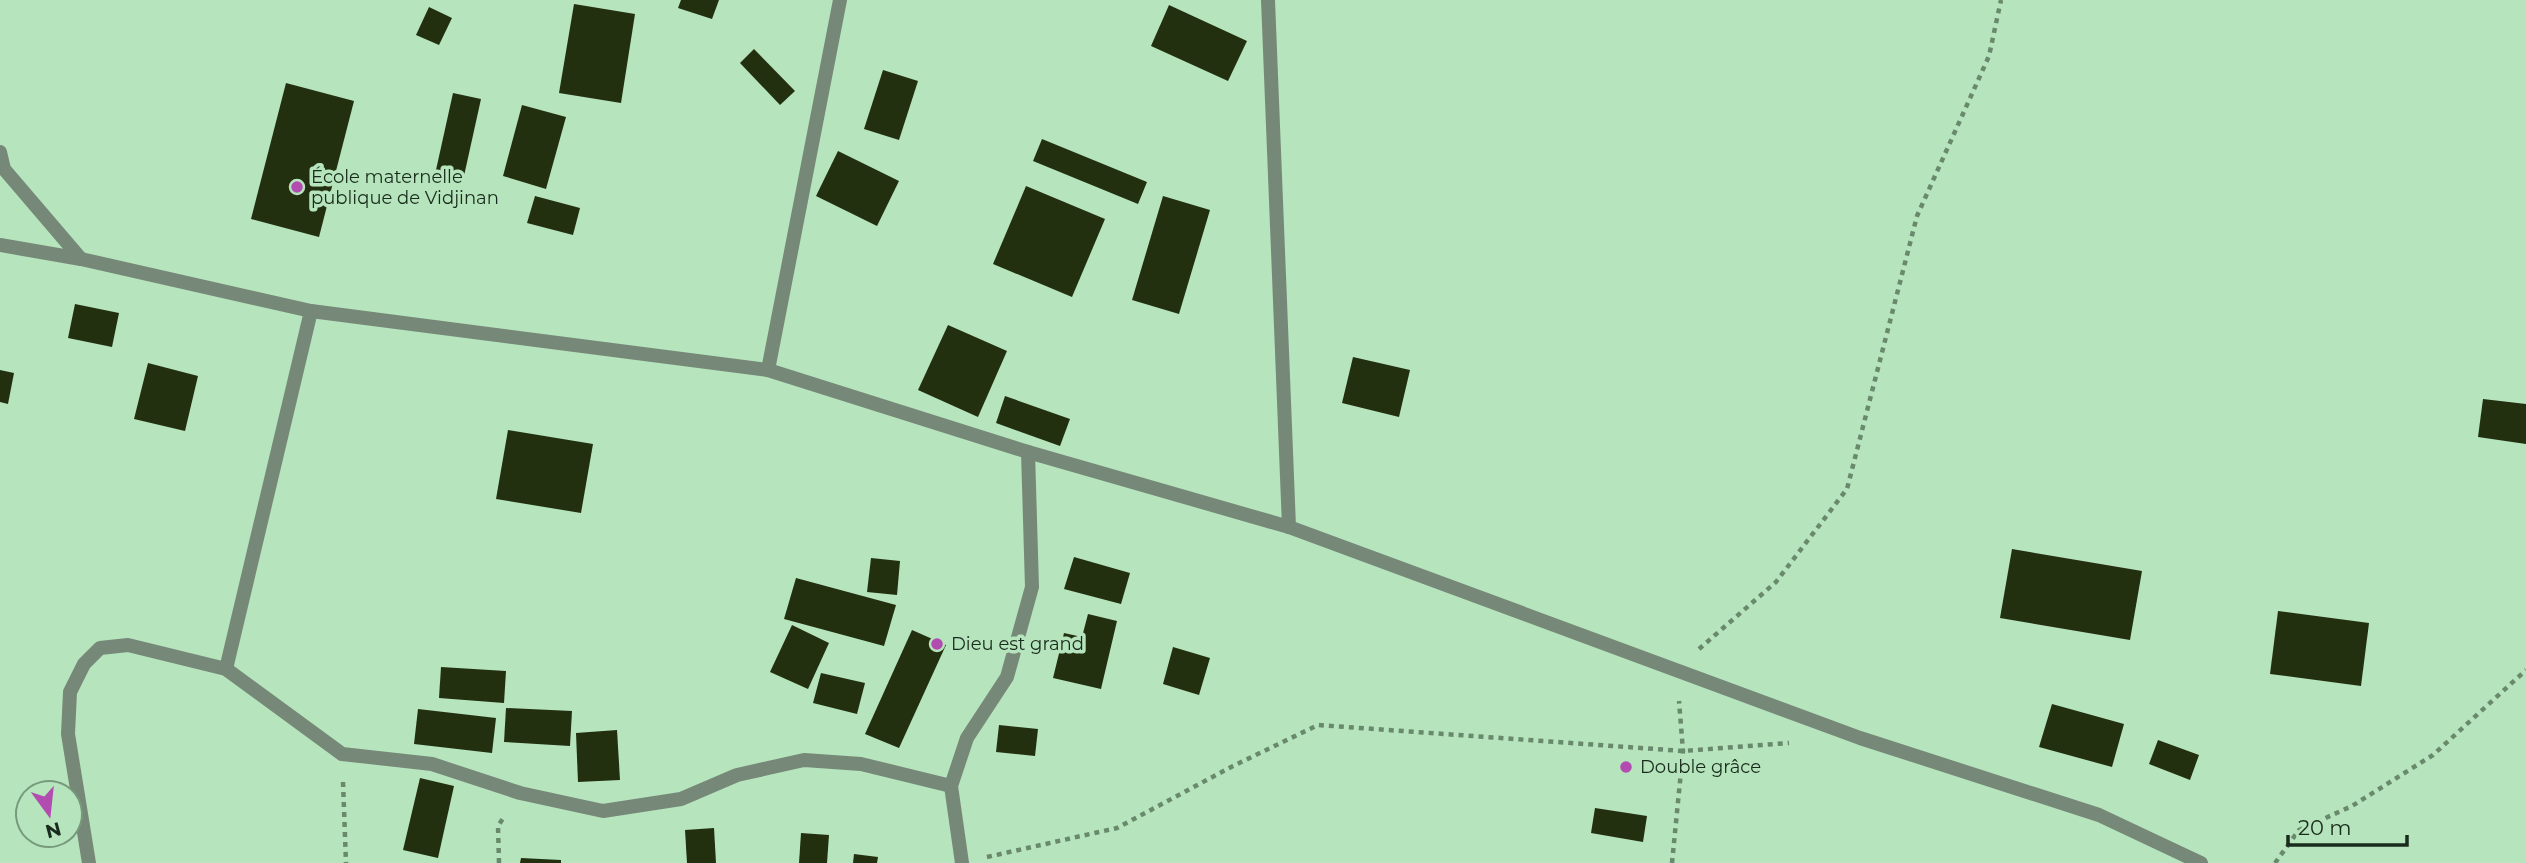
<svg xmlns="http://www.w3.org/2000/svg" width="2526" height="863" font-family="Montserrat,sans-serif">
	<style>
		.building { fill: #233010 }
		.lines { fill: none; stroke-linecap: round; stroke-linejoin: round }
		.path { stroke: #69896d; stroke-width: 4.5; stroke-dasharray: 5 5; stroke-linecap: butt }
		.street { stroke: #768878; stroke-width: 14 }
		.poi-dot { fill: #b24cb0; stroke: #b6e4bc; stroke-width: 2.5 }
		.labels { text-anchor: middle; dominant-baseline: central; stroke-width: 7; stroke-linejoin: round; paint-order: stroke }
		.poi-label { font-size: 18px; fill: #192b1c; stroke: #b6e4bc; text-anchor: start }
	</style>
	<rect width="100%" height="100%" fill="#b6e4bc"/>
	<g class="building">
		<path d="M681 0H719L712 19 678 8Z"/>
		<path d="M574 4 635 14 621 103 559 93Z"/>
		<path d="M1169 5 1247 41 1228 81 1151 46Z"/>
		<path d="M429 7 452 18 439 45 416 35Z"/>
		<path d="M754 49 795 91 780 105 740 63Z"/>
		<path d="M883 70 918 81 899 140 864 129Z"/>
		<path d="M286 83 354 101 319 237 251 219Z"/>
		<path d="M453 93 481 99 462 185 434 179Z"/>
		<path d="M522 105 566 117 546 189 503 176Z"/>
		<path d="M1042 139 1147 182 1138 204 1033 161Z"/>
		<path d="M838 151 899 181 877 226 816 196Z"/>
		<path d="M1026 186 1105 219 1072 297 993 264Z"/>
		<path d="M535 196 580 208 573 235 527 223Z"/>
		<path d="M1163 196 1210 210 1179 314 1132 300Z"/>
		<path d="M75 304 119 313 112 347 68 338Z"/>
		<path d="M948 325 1007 351 978 417 918 390Z"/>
		<path d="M1353 357 1410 370 1399 417 1342 403Z"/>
		<path d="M148 363 198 376 185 431 134 419Z"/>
		<path d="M0 370 14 373 8 404 0 402Z"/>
		<path d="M1005 396 1070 419 1060 446 996 423Z"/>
		<path d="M2483 399 2526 404V444L2478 437Z"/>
		<path d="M508 430 593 444 581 513 496 499Z"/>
		<path d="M2012 549 2142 571 2130 640 2000 618Z"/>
		<path d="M1074 557 1130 573 1121 604 1064 589Z"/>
		<path d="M871 558 900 561 897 595 867 592Z"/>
		<path d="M796 578 896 605 884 646 784 619Z"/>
		<path d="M2278 611 2369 623 2361 686 2270 674Z"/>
		<path d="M1088 614 1117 621 1101 689 1053 678 1064 633 1082 637Z"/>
		<path d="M792 625 829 643 808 689 770 672Z"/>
		<path d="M912 630 946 645 899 748 865 734Z"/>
		<path d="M1173 647 1210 658 1199 695 1163 684Z"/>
		<path d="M441 667 506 671 504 703 439 698Z"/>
		<path d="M821 673 865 683 857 714 813 703Z"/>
		<path d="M2052 704 2124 724 2112 767 2039 747Z"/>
		<path d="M506 708 572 711 570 746 504 742Z"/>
		<path d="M418 709 496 718 492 753 414 744Z"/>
		<path d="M999 725 1038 729 1035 756 996 752Z"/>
		<path d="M617 730 620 780 578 782 576 733Z"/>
		<path d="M2158 740 2199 755 2190 780 2149 764Z"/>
		<path d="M420 778 454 786 438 858 403 850Z"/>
		<path d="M1595 808 1647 816 1643 842 1591 833Z"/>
		<path d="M714 828 716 863H687L685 830Z"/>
		<path d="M801 833 829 835 827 863H799Z"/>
		<path d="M854 854 878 857 877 863H853Z"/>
		<path d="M521 858 561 860V863H520Z"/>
	</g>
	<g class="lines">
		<g class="path">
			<path d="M1699 649 1776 582 1847 489 1917 216 1989 56 2001 0"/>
			<path d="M343 782 346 863"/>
			<path d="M987 857 1117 828 1233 766 1318 725 1683 751 1789 743"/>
			<path d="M499 863 498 826 504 817"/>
			<path d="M1672 863 1683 751 1679 701"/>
			<path d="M2275 863 2299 830 2352 806 2433 755 2526 670"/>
		</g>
		<g class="street">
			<path d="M1268 0 1289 527"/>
			<path d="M0 152 4 169 81 259"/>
			<path d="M0 245 81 259 311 311 768 370 1028 452 1289 527 1860 738 2099 815 2201 863"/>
			<path d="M768 370 840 0"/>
			<path d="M226 669 311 311"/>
			<path d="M89 863 68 734 70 692 84 664 100 648 128 645 226 669 342 754 432 764 520 793 603 811 681 799 737 775 804 760 861 764 951 786"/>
			<path d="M962 863 951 786 967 738 1007 677 1032 587 1028 452"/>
		</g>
	</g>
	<g class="poi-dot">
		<circle cx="297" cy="187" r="7"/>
		<circle cx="937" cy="644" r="7"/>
		<circle cx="1626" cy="767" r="7"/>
	</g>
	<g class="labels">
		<g class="poi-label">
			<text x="311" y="177">École maternelle<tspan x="311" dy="21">publique de Vidjinan</tspan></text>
			<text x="951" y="644">Dieu est grand</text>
			<text x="1640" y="767">Double grâce</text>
		</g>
	</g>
	<g transform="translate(49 814) rotate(165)"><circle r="33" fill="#b6e4bc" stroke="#779a7c" stroke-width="2"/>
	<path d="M0-5L12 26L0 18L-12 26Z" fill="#b24cb0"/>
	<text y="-10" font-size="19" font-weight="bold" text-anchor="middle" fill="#192b1c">N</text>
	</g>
	<path d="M2288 835v10h119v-10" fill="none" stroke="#192b1c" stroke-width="3.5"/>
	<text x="2298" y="835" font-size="21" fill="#192b1c" stroke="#b6e4bc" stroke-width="5" paint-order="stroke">20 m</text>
</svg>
